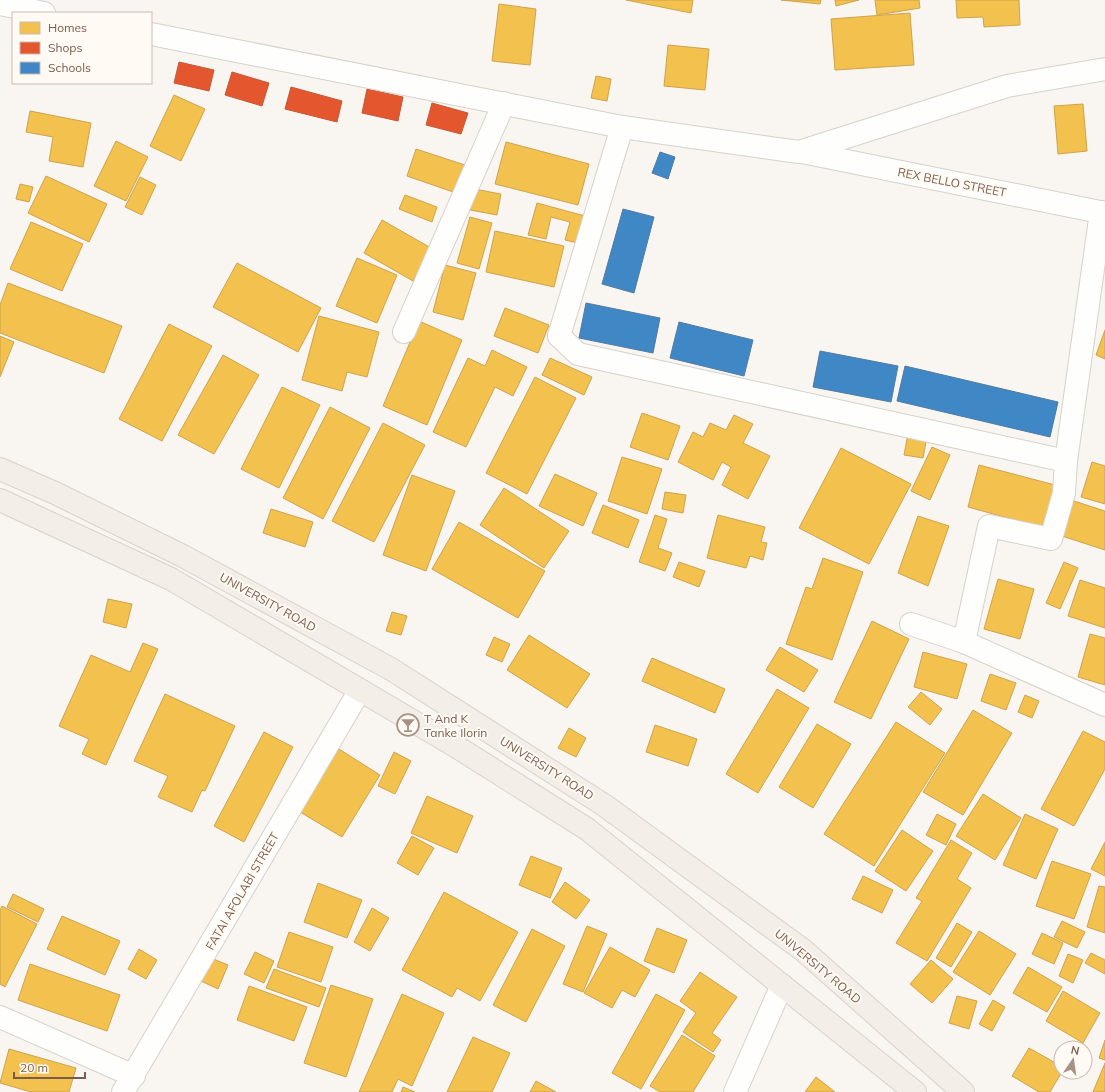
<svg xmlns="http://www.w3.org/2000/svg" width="1105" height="1092" font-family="Mulish,sans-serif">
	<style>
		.homes { fill: #f2c14e; stroke: #cea34e }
		.shops { fill: #e4572e; stroke: #c45837 }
		.schools { fill: #3f88c5; stroke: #517ba1 }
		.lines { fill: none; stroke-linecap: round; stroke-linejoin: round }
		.minor-casing { stroke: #d7d1cb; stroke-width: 24 }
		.primary-casing { stroke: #dad1cc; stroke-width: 24 }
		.minor { stroke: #fefefd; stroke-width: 22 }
		.primary { stroke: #f3eee8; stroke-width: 22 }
		.labels { text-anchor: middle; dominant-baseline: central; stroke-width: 4; stroke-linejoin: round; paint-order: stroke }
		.street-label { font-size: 12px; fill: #7a5c4d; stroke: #fffaf3 }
		.poi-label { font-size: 12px; fill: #7a5c4d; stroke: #fffaf3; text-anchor: start }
	</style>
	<rect width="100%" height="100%" fill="#f9f5f0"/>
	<g class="homes">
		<path d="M626 0H693L691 13Z"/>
		<path d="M781 0H821L820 4Z"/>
		<path d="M835 0H859L836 6Z"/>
		<path d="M875 0H919L920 8 877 15Z"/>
		<path d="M956 0H1019L1020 25 984 27 983 17 957 18Z"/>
		<path d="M499 4 536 9 530 65 492 61Z"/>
		<path d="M910 13 914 65 835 70 831 19Z"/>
		<path d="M668 45 709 49 705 90 664 86Z"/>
		<path d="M596 76 611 79 607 101 591 98Z"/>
		<path d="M174 95 205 109 181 161 150 146Z"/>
		<path d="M1083 104 1087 151 1058 154 1054 106Z"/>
		<path d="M30 111 91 123 83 167 49 161 53 137 26 132Z"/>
		<path d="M116 141 148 157 126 201 94 186Z"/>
		<path d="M506 142 589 164 578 205 495 184Z"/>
		<path d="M416 149 465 165 456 193 407 176Z"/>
		<path d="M46 176 107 204 89 242 28 213Z"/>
		<path d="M140 177 156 185 142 215 125 207Z"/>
		<path d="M20 184 33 187 29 202 16 199Z"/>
		<path d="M474 189 501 194 497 215 470 210Z"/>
		<path d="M405 195 437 207 432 222 399 209Z"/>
		<path d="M537 203 585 216 578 243 565 240 570 222 551 217 546 239 528 235Z"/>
		<path d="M470 217 492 223 479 269 457 263Z"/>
		<path d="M382 220 431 248 413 281 364 253Z"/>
		<path d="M31 222 83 244 62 291 10 269Z"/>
		<path d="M495 231 564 246 554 287 486 272Z"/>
		<path d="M357 258 397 275 377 323 336 306Z"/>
		<path d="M237 263 321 308 298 352 213 307Z"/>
		<path d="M445 265 476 273 463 320 433 312Z"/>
		<path d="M8 283 122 326 104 373 0 333V305Z"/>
		<path d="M505 308 549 325 538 353 494 336Z"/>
		<path d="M319 316 379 332 367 377 347 372 342 391 302 380Z"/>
		<path d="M419 321 462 340 427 425 383 406Z"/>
		<path d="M169 324 212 346 162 441 119 419Z"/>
		<path d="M1105 330V359L1096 355Z"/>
		<path d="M0 336 14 342 0 377Z"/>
		<path d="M492 350 527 367 513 396 495 387 466 447 433 432 468 358 485 366Z"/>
		<path d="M223 355 259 375 214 454 178 435Z"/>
		<path d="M550 358 592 377 584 395 542 375Z"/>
		<path d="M535 377 576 398 527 494 486 473Z"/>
		<path d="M282 387 320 405 279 488 241 469Z"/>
		<path d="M330 407 370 428 323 519 283 498Z"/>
		<path d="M642 413 680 426 668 460 630 447Z"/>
		<path d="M734 415 753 424 743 443 770 456 748 499 722 485 731 467 722 462 713 480 678 462 693 432 703 437 710 423 726 430Z"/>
		<path d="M383 423 425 445 374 542 332 521Z"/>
		<path d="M908 434 927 437 923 458 904 455Z"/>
		<path d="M932 447 950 455 930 500 911 491Z"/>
		<path d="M841 448 911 484 869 564 799 528Z"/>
		<path d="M622 457 662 469 647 514 608 501Z"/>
		<path d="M1092 462 1105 466V504L1081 497Z"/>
		<path d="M979 465 1055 485 1044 528 968 507Z"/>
		<path d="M555 474 597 493 583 526 539 506Z"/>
		<path d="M412 475 455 491 426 571 383 555Z"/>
		<path d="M504 488 569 531 544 568 480 525Z"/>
		<path d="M665 492 686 495 683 513 662 509Z"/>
		<path d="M1074 501 1105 511V550L1062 536Z"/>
		<path d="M603 505 639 520 628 548 592 533Z"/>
		<path d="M271 509 313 522 305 547 263 533Z"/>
		<path d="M655 515 667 519 658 548 672 553 665 571 639 562Z"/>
		<path d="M718 515 765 527 761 542 767 543 763 560 750 556 746 568 707 558Z"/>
		<path d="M918 516 949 526 928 586 898 573Z"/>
		<path d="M459 522 545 571 518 618 432 569Z"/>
		<path d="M823 558 863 572 832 660 786 644 806 587 812 589Z"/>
		<path d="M679 562 705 571 699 587 673 577Z"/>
		<path d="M1064 562 1078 568 1060 609 1046 603Z"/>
		<path d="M998 579 1034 589 1020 639 984 629Z"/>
		<path d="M1080 580 1105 588V628L1068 616Z"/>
		<path d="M108 599 132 604 126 628 103 622Z"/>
		<path d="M392 612 407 616 401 635 386 631Z"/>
		<path d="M872 621 909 639 871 719 834 702Z"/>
		<path d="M1090 634 1105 638V685L1078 677Z"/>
		<path d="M529 635 590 674 567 708 507 670Z"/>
		<path d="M494 637 510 644 502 662 486 655Z"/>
		<path d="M143 643 158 649 106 765 82 754 89 739 59 726 91 655 130 672Z"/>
		<path d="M780 647 818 670 804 692 766 670Z"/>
		<path d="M923 652 967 664 957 699 914 687Z"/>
		<path d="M652 658 725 689 715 713 642 681Z"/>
		<path d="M990 674 1016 683 1006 710 981 701Z"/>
		<path d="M777 689 809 708 758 793 726 774Z"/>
		<path d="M921 692 942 709 930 725 908 707Z"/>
		<path d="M165 694 235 726 205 791 202 790 192 812 158 797 168 776 134 761Z"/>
		<path d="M1025 695 1039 701 1032 718 1018 712Z"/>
		<path d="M973 710 1012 733 963 815 923 792Z"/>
		<path d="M896 722 945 753 874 866 824 834Z"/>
		<path d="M817 724 851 744 813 808 779 787Z"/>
		<path d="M655 725 697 739 688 766 646 752Z"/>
		<path d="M569 728 586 738 576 757 558 748Z"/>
		<path d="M1083 731 1105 742V769L1074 826 1041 809Z"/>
		<path d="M264 732 293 747 244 842 214 826Z"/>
		<path d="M339 749 380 775 342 837 300 812Z"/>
		<path d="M394 752 411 761 395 794 378 786Z"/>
		<path d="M983 794 1021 818 995 860 956 836Z"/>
		<path d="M427 796 473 816 457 853 411 833Z"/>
		<path d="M937 814 956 824 946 845 926 835Z"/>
		<path d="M1025 814 1058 829 1036 879 1003 865Z"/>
		<path d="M902 830 933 851 906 891 875 871Z"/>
		<path d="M412 836 434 848 418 875 397 863Z"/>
		<path d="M951 840 972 853 957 879 971 888 927 961 896 943 922 901 916 898Z"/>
		<path d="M1105 842V876L1091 869Z"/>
		<path d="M531 856 562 868 550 898 519 885Z"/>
		<path d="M1052 861 1091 874 1074 919 1036 906Z"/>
		<path d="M863 876 893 890 882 913 852 899Z"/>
		<path d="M565 882 590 900 576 919 552 902Z"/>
		<path d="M318 883 362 900 347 938 304 922Z"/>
		<path d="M1099 886 1105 887V933L1087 927Z"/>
		<path d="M444 892 518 932 480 1001 457 988 452 997 402 970Z"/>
		<path d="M13 894 44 909 38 922 7 907Z"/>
		<path d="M2 906 37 924 5 987 0 984V910Z"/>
		<path d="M372 908 389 918 370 951 354 942Z"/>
		<path d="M62 916 120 941 105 975 47 949Z"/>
		<path d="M1062 921 1085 932 1077 948 1054 937Z"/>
		<path d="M957 923 972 932 951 967 936 958Z"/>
		<path d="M587 926 607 934 583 992 563 984Z"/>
		<path d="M657 928 687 940 674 973 644 961Z"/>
		<path d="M532 929 565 946 526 1022 493 1005Z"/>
		<path d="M979 931 1016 954 990 995 953 972Z"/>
		<path d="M289 932 333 947 321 982 277 967Z"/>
		<path d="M1042 933 1063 943 1054 964 1032 954Z"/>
		<path d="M610 947 650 970 635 997 622 990 612 1008 584 993Z"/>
		<path d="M139 949 157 960 146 979 128 969Z"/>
		<path d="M255 952 274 961 264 983 244 974Z"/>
		<path d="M1091 953 1105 960V974L1085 963Z"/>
		<path d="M1068 954 1083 960 1073 983 1059 976Z"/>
		<path d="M211 958 228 965 218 989 201 981Z"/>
		<path d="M931 960 953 979 932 1003 910 984Z"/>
		<path d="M30 964 120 995 107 1031 18 1000Z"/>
		<path d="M1028 967 1062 987 1047 1012 1013 993Z"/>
		<path d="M274 969 326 988 319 1007 266 988Z"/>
		<path d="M700 972 737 997 712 1033 721 1040 713 1052 683 1032 696 1013 680 1001Z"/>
		<path d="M331 985 373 999 346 1077 304 1063Z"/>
		<path d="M249 986 307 1007 294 1041 237 1020Z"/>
		<path d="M1063 991 1100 1013 1083 1043 1046 1021Z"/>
		<path d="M402 994 444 1013 412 1086 398 1079 392 1092H359Z"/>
		<path d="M656 994 685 1010 641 1089 612 1073Z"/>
		<path d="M957 996 977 1001 969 1029 949 1023Z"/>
		<path d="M993 1000 1005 1007 992 1031 979 1024Z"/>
		<path d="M682 1035 715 1056 693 1092H660L650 1086Z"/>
		<path d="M473 1037 510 1053 492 1092H447Z"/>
		<path d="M1105 1040V1060L1099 1058Z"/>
		<path d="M1029 1048 1061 1066 1062 1072 1050 1092H1039L1012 1076Z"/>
		<path d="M9 1049 76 1068 69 1092H31L0 1083Z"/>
		<path d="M1105 1063V1092H1093Z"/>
		<path d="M816 1077 835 1092H805Z"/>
		<path d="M536 1081 556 1092H530Z"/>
		<path d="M403 1087 415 1092H401Z"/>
	</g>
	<g class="shops">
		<path d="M179 62 214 70 209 91 174 83Z"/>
		<path d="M232 72 269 83 262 106 225 95Z"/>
		<path d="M291 87 342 101 337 122 285 109Z"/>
		<path d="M367 89 403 97 398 121 362 113Z"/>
		<path d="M432 103 468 113 461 134 426 125Z"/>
	</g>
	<g class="schools">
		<path d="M660 152 675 157 668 179 652 173Z"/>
		<path d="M623 209 654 217 634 293 602 284Z"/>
		<path d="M586 303 660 318 653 353 579 338Z"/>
		<path d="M679 322 753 340 744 376 670 358Z"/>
		<path d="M820 351 898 366 891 402 813 387Z"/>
		<path d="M905 366 1058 402 1050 437 897 401Z"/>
	</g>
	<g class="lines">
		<g class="minor-casing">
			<g id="minor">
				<path d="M0 4 44 13"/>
				<path d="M151 34 622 127 799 152 1007 86 1105 69"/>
				<path d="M622 127 559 336 578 354 1066 461"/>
				<path d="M802 152 1105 213"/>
				<path d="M404 332 504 103"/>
				<path d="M911 624 964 642 1105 705"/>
				<path d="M964 642 989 526 1051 539 1064 493 1066 461 1101 212"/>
				<path d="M0 1017 134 1076"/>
				<path d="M123 1092 360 690"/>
				<path d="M735 1092 782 985"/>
			</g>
		</g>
		<g class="primary-casing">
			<g id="primary">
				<path d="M0 469 55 493 183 556 391 669 604 805 803 950 963 1092"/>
				<path d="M0 500 171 579 457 747 587 829 915 1092"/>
			</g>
		</g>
		<use href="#minor" class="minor"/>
		<use href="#primary" class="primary"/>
	</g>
	<defs>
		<g id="bar-ring" transform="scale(1.15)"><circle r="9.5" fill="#fffaf3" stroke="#a69286" stroke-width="1.5"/><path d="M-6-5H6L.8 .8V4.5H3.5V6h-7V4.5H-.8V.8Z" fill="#a69286"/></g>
	</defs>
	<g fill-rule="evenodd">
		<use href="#bar-ring" x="408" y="725"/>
	</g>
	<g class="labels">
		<g class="street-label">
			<text transform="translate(952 182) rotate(11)">REX BELLO STREET</text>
			<text transform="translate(268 602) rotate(29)">UNIVERSITY ROAD</text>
			<text transform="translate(547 768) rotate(32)">UNIVERSITY ROAD</text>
			<text transform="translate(242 891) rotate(-60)">FATAI AFOLABI STREET</text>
			<text transform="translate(818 966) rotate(40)">UNIVERSITY ROAD</text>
		</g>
		<g class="poi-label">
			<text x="424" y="718">T And K<tspan x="424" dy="14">Tanke Ilorin</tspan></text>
		</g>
	</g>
	<rect x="12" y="12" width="140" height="72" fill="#fffaf3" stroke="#cabbb1"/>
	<rect x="20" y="22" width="20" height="12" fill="#f2c14e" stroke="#cabbb1"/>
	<text x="48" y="32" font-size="12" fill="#7a5c4d">Homes</text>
	<rect x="20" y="42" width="20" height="12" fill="#e4572e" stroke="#cabbb1"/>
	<text x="48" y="52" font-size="12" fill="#7a5c4d">Shops</text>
	<rect x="20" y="62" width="20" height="12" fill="#3f88c5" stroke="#cabbb1"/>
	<text x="48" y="72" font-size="12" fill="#7a5c4d">Schools</text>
	<g transform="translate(1073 1060) rotate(13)"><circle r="19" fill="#fffaf3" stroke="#cabbb1"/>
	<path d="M0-3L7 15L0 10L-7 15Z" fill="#a69286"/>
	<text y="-6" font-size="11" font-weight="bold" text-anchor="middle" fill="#7a5c4d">N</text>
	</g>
	<path d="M14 1072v6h71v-6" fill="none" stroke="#7a5c4d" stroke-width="2"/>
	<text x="20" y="1072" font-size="12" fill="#7a5c4d" stroke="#fffaf3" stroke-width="3" paint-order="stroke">20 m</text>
</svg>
